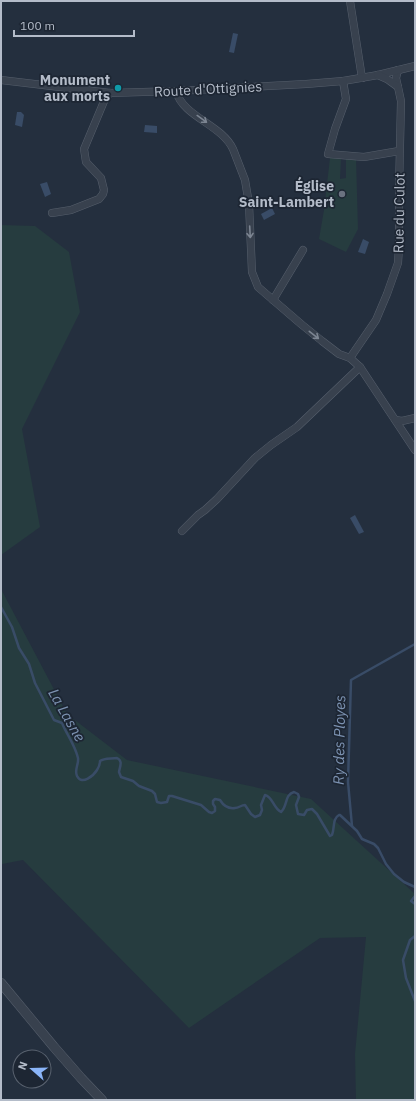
<svg xmlns="http://www.w3.org/2000/svg" width="416" height="1101" font-family="'IBM Plex Sans',sans-serif">
	<style>
		.green { fill: #263c3f }
		.water { fill: #394c67 }
		.lines { fill: none; stroke-linecap: round; stroke-linejoin: round }
		.stream { stroke: #394c67; stroke-width: 2.5 }
		.minor-casing { stroke: #565f6c; stroke-width: 8 }
		.tertiary-casing { stroke: #565f6c; stroke-width: 10 }
		.minor { stroke: #38414e; stroke-width: 7 }
		.tertiary { stroke: #38414e; stroke-width: 9 }
		.oneway { stroke: #7c8592 }
		.culture-dot { fill: #0f9aa8; stroke: #1d2633; stroke-width: 1.5 }
		.worship-dot { fill: #6b7280; stroke: #1d2633; stroke-width: 1.5 }
		.labels { text-anchor: middle; dominant-baseline: central; stroke-width: 3.5; stroke-linejoin: round; paint-order: stroke }
		.poi-label { font-size: 14px; font-weight: bold; fill: #b4bcc9; stroke: #1d2633; text-anchor: end }
		.street-label { font-size: 14px; fill: #b4bcc9; stroke: #1d2633 }
		.water-label { font-size: 15px; font-style: italic; fill: #7c92b1; stroke: #1d2633 }
	</style>
	<rect width="100%" height="100%" fill="#242f3e"/>
	<g class="green">
		<path d="M330 158 341 159 340 179 346 178V158H356L358 229 346 252 319 239 324 210Z"/>
		<path d="M1 225 35 226 69 252 80 312 22 429 40 527 1 555Z"/>
		<path d="M1 589 67 714 127 760 311 799 415 894V932L414 933 415 966V1100H356L355 1054 366 937 320 938 189 1028 23 860 2 864Z"/>
	</g>
	<g class="water">
		<path d="M233 33 238 34 234 53 229 52Z"/>
		<path d="M17 112H21L24 115 22 127 15 125Z"/>
		<path d="M145 125 157 126V133L144 132Z"/>
		<path d="M47 182 51 194 45 197 40 184Z"/>
		<path d="M272 208 275 214 264 220 261 214Z"/>
		<path d="M363 239 369 242 365 254 358 252Z"/>
		<path d="M355 515 364 532 359 534 350 518Z"/>
	</g>
	<g class="lines">
		<g class="stream">
			<path d="M1 607 12 627 19 648 29 664 35 683 54 720 62 723C67 735 75 745 78 758 79 764 74 770 77 776 82 786 94 775 97 770 99 767 100 764 100 761 104 758 111 759 117 758 123 761 120 766 119 772L121 777 133 781 139 786 152 791 155 794 157 802 161 803 167 802 169 796H172L201 805 209 812 212 813 215 811V807L213 804V801L215 799 220 800C223 805 228 809 235 808 239 808 241 805 245 805L251 814 255 817 260 815 262 810 261 805 265 795C273 797 273 808 281 812 288 806 284 795 294 792L298 794 299 797 296 805 298 814 304 815 307 810 312 809 317 814 330 836 332 835C335 828 332 819 339 815H340L357 831 362 839 374 844 378 848 386 864 394 874 404 882 415 887"/>
			<path d="M352 826 348 782 351 680 415 644"/>
			<path d="M415 896 411 901 415 904"/>
			<path d="M415 936 410 940 403 960 406 978 415 1001"/>
		</g>
		<g class="minor-casing">
			<g id="minor">
				<path d="M350 1 362 78"/>
				<path d="M398 70 396 78 398 87"/>
				<path d="M1 80 110 93 176 91 306 84 343 81 378 75 415 66"/>
				<path d="M343 81 346 99 335 129 328 154 364 157 399 151"/>
				<path d="M176 91C183 117 221 124 233 149L245 180 249 204 252 272 258 287 301 324 322 341 339 354 350 358 360 367 415 450"/>
				<path d="M52 213 71 210 99 199 103 194 104 190 101 178 86 162 84 149 105 99 110 93"/>
				<path d="M273 300 303 250"/>
				<path d="M350 358 376 320 387 294 398 263 399 247V190L401 101 398 87 387 79 378 75"/>
				<path d="M396 420 402 421 415 418"/>
				<path d="M182 531 198 515 205 510 217 499 255 458 271 445 297 427 360 367"/>
			</g>
		</g>
		<g class="tertiary-casing">
			<path id="tertiary" d="M1 983 54 1047 81 1078 102 1100"/>
		</g>
		<use href="#minor" class="minor"/>
		<use href="#tertiary" class="tertiary"/>
	</g>
	<defs><path id="oneway-shaft" d="M-6 0H5M1.5-3L5.5 0L1.5 3" fill="none" stroke-width="1.6" stroke-linecap="round" stroke-linejoin="round"/></defs>
	<g class="oneway">
		<use href="#oneway-shaft" transform="translate(202 119) rotate(36)"/>
		<use href="#oneway-shaft" transform="translate(250 232) rotate(87)"/>
		<use href="#oneway-shaft" transform="translate(314 335) rotate(38)"/>
	</g>
	<circle class="culture-dot" cx="118" cy="88" r="4"/>
	<circle class="worship-dot" cx="342" cy="194" r="4"/>
	<g class="labels">
		<g class="poi-label">
			<text x="110" y="80">Monument<tspan x="110" dy="16">aux morts</tspan></text>
			<text x="334" y="186">Église<tspan x="334" dy="16">Saint-Lambert</tspan></text>
		</g>
		<g class="street-label">
			<text transform="translate(208 89) rotate(-3)">Route d'Ottignies</text>
			<text transform="translate(399 213) rotate(-89)">Rue du Culot</text>
		</g>
		<g class="water-label">
			<text transform="translate(67 715) rotate(60)">La Lasne</text>
			<text transform="translate(339 740) rotate(-89)">Ry des Ployes</text>
		</g>
	</g>
	<rect width="416" height="1101" fill="none" stroke="#b4bcc9" stroke-width="4"/>
	<g transform="translate(32 1069) rotate(290)"><circle r="19" fill="#1d2633" stroke="#59626f"/>
	<path d="M0-3L7 15L0 10L-7 15Z" fill="#8ab4f8"/>
	<text y="-6" font-size="11" font-weight="bold" text-anchor="middle" fill="#b4bcc9">N</text>
	</g>
	<path d="M14 30v6h120v-6" fill="none" stroke="#b4bcc9" stroke-width="2"/>
	<text x="20" y="30" font-size="12" fill="#b4bcc9" stroke="#1d2633" stroke-width="3" paint-order="stroke">100 m</text>
</svg>
